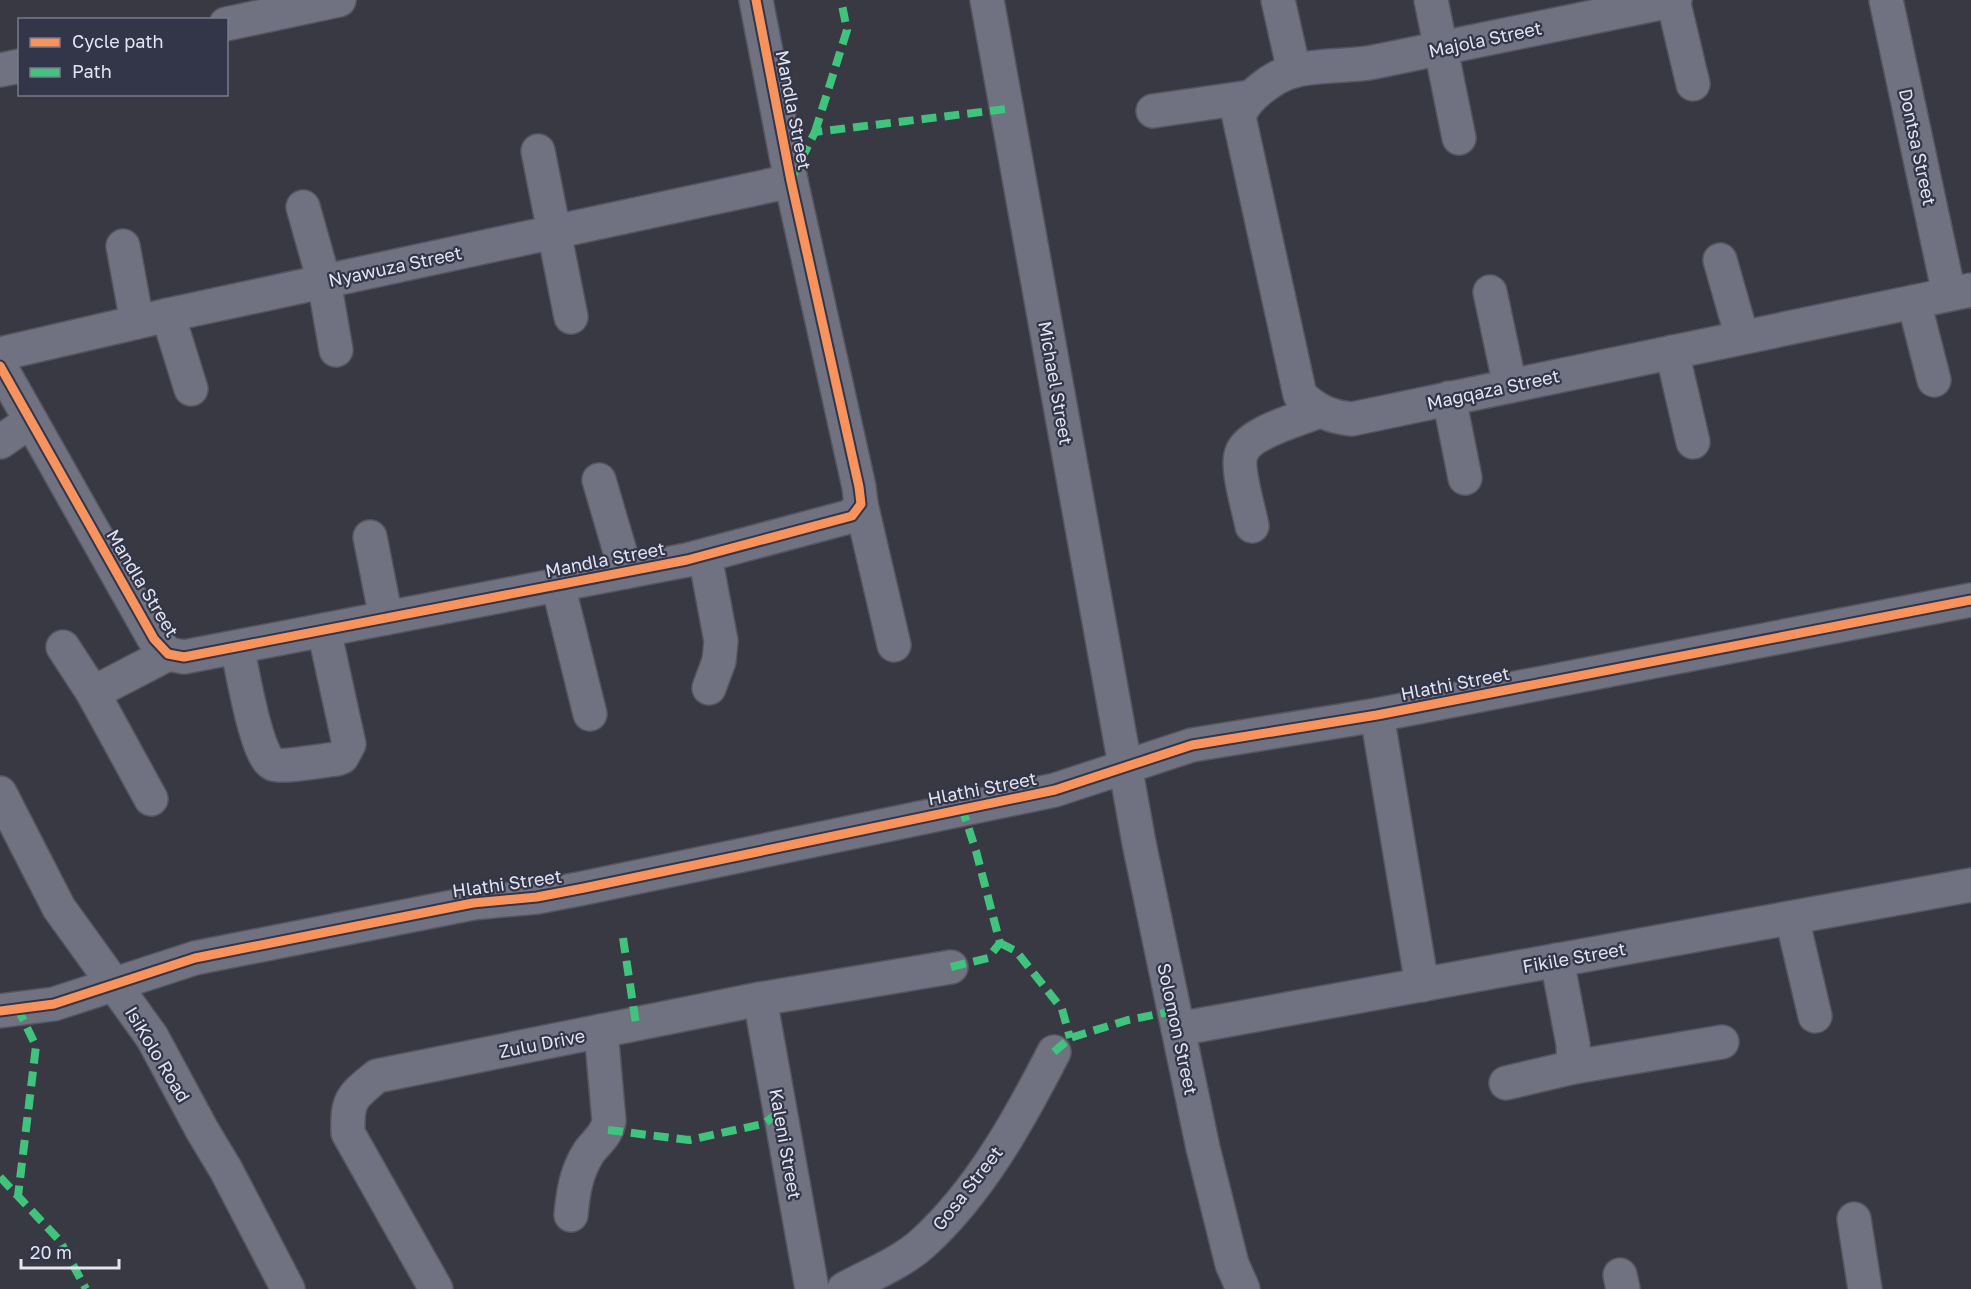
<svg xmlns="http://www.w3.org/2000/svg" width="1971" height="1289" font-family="'Golos Text',sans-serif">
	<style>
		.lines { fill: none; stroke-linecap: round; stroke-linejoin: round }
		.minor-casing { stroke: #54555e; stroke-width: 36 }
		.minor { stroke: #717281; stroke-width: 33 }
		.quiet { stroke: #40c37c; stroke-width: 8; stroke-dasharray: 15 8; stroke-linecap: butt }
		.cycleway-casing { stroke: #333548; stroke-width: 13 }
		.cycleway { stroke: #f8935d; stroke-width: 9 }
		.labels { text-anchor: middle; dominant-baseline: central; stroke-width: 4.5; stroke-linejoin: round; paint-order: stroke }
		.street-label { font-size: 18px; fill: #e3e4f1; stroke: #333548 }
	</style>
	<rect width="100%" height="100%" fill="#383943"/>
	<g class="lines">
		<g class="minor-casing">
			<g id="minor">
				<path d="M987 0 1139 843 1203 1148 1232 1264 1243 1289"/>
				<path d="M1278 0 1294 71"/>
				<path d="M1431 0 1459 138"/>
				<path d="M1673 0 1693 84"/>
				<path d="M1675 0C1575 21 1475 42 1374 62 1348 67 1319 64 1293 71 1274 76 1244 98 1239 117L1300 395C1316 411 1331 417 1352 419L1971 290"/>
				<path d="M1886 0 1949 294"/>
				<path d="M226 24 339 0"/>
				<path d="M0 70 20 66"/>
				<path d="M1153 111 1250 97"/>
				<path d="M538 151 571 317"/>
				<path d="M303 207 324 281 336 350"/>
				<path d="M123 246 137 322"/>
				<path d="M1720 260 1742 337"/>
				<path d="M1490 292 1510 386"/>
				<path d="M1914 302 1934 380"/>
				<path d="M168 315 191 389"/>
				<path d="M1672 352 1693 442"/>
				<path d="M0 354 168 315 791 181"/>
				<path d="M0 366 154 639 168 654 184 657 687 560 852 516 861 504 859 487 791 181 756 0"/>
				<path d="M1449 398 1465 478"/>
				<path d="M0 442 31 421"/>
				<path d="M599 480 626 572"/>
				<path d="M861 504 894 645"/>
				<path d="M1252 526C1249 509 1235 466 1242 452 1250 432 1300 419 1320 411"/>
				<path d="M370 537 386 618"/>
				<path d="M705 556 721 641 719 661 709 688"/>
				<path d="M558 585 590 714"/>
				<path d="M63 647 93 693"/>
				<path d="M237 647C242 667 256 757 273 764 283 768 324 760 337 759L342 757 349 744 324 630"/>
				<path d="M1377 715 1422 985"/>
				<path d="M0 793 59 908 152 1037 202 1130 226 1170 288 1289"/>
				<path d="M151 799 93 693 168 654"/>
				<path d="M1792 918 1815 1016"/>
				<path d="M760 999 812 1289"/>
				<path d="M0 1011 54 1004 195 958 473 903 537 897 584 888 1055 790 1192 745 1377 715 1971 600"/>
				<path d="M1178 1029 1971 885"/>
				<path d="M1574 1067 1722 1042"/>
				<path d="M1506 1083 1574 1067 1573 1044 1557 960"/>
				<path d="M571 1215C573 1193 576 1172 589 1152 597 1141 607 1135 609 1121L601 1031"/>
				<path d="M1854 1219 1865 1289"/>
				<path d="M1620 1275 1623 1289"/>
				<path d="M436 1289 348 1133C347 1100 351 1097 377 1076L760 999 951 967"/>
				<path d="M844 1289C870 1275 901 1263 923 1243 980 1191 1019 1120 1054 1052"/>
			</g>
		</g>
		<use href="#minor" class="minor"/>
		<g class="quiet">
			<path d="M815 132 847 30 841 0"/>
			<path d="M791 180 815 132 1006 109"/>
			<path d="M623 938 636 1024"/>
			<path d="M1000 943 1016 951 1062 1009 1070 1038"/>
			<path d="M951 967 988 958 1000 943 976 851 962 808"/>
			<path d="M17 1007 36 1046 18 1196"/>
			<path d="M1054 1052 1070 1038 1128 1020 1174 1011"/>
			<path d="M608 1130 689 1140 763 1124 780 1112"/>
			<path d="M0 1177 60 1241 86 1289"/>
		</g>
		<g class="cycleway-casing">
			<g id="cycleway">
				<path d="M0 366 154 639 168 654 184 657 687 560 852 516 861 504 859 487 791 181 756 0"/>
				<path d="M0 1011 54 1004 195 958 473 903 537 897 584 888 1055 790 1192 745 1377 715 1971 600"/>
			</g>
		</g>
		<use href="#cycleway" class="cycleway"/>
	</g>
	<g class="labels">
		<g class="street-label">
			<text transform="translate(1485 39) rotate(-12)">Majola Street</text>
			<text transform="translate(794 110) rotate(79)">Mandla Street</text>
			<text transform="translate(1918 147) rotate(78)">Dontsa Street</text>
			<text transform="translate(395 266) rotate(-12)">Nyawuza Street</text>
			<text transform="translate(1056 383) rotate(80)">Michael Street</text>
			<text transform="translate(1493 389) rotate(-12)">Magqaza Street</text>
			<text transform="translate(605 559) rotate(-11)">Mandla Street</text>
			<text transform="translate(143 583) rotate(59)">Mandla Street</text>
			<text transform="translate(1455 683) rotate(-11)">Hlathi Street</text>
			<text transform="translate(982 788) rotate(-11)">Hlathi Street</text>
			<text transform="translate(507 883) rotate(-8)">Hlathi Street</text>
			<text transform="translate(1574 957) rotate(-10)">Fikile Street</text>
			<text transform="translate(1178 1029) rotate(78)">Solomon Street</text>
			<text transform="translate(542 1043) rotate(-11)">Zulu Drive</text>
			<text transform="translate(158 1054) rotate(59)">IsiKolo Road</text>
			<text transform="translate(786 1144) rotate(80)">Kaleni Street</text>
			<text transform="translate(967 1188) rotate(-52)">Gosa Street</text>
		</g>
	</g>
	<rect x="18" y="18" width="210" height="78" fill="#333548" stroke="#797b8c" stroke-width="1.5"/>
	<rect x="30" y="38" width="30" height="9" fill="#f8935d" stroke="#797b8c" stroke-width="1.5"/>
	<text x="72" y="48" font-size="18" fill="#e3e4f1">Cycle path</text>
	<rect x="30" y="68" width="30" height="9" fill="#40c37c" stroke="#797b8c" stroke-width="1.5"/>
	<text x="72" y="78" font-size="18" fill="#e3e4f1">Path</text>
	<path d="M21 1259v9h98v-9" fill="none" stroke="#e3e4f1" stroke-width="3"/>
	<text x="30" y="1259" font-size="18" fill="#e3e4f1" stroke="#333548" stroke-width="4.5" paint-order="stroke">20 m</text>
</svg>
